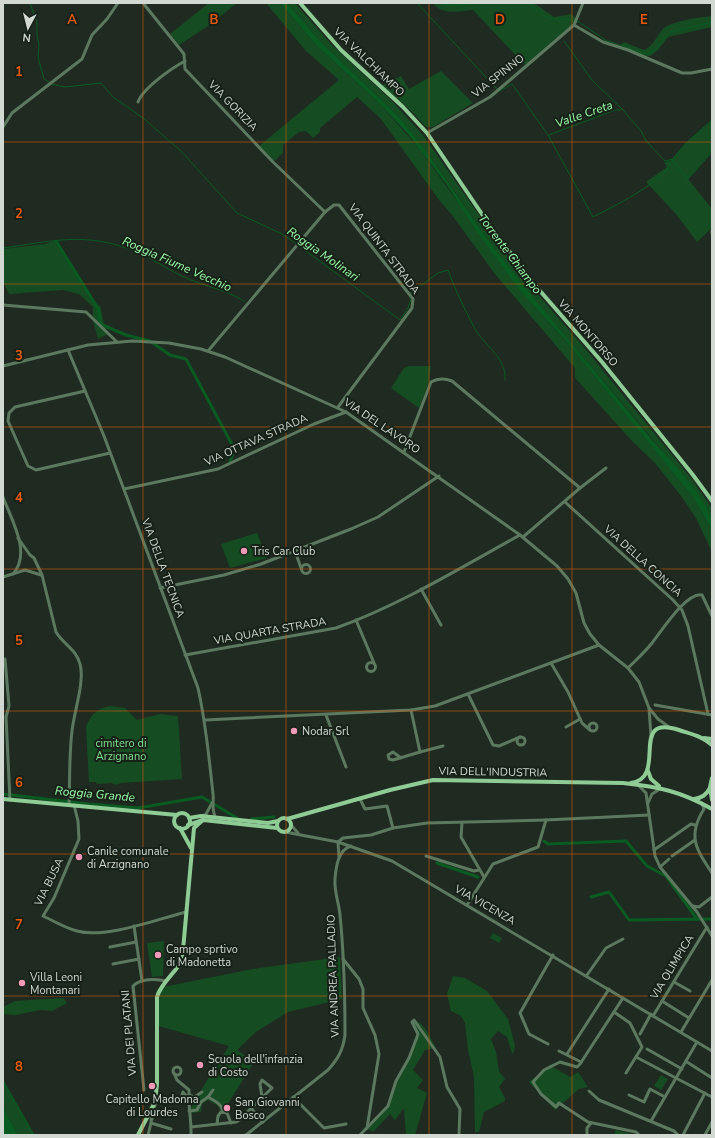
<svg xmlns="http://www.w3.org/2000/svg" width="715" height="1138" font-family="'Nunito Sans',sans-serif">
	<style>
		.green { fill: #154c22 }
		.water { fill: #095b22 }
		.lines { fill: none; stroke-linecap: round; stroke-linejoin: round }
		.stream { stroke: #095b22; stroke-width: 1 }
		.canal { stroke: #095b22; stroke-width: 3 }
		.minor { stroke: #5c795f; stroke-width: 3 }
		.major { stroke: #8ecb95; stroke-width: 4 }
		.grid { fill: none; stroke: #e8590c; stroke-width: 1; stroke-opacity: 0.55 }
		.poi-dot { fill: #f09ab7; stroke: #162117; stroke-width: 1.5 }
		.labels { text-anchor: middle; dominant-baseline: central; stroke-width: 4; stroke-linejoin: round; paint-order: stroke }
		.street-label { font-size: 11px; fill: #d2d9d3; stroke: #162117 }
		.poi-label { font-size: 11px; fill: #d2d9d3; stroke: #162117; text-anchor: start }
		.park-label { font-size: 11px; fill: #80df8e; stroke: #162117 }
		.water-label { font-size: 12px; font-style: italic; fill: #9cfca9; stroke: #162117 }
		.grid-label { font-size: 13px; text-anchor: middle; font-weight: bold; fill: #e8590c; stroke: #162117; stroke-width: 4; stroke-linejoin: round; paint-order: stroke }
	</style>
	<rect width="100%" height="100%" fill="#1f2b21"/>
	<g class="green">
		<path d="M209 3H237L208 26 179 45 170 34Z"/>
		<path d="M266 3H280L318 47 377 101 418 147 533 305 565 340 695 498 712 529V552L696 518 681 496 655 463 633 442 575 378V368L495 274 452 215 439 200 381 119 357 97 320 128V132L313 138 306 131 299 132 283 145V153L274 161 259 146 339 80 306 51Z"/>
		<path d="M287 3H295L331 44 391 100 423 135 521 275 583 346 691 478 712 508V518C692 486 668 458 644 429 609 387 572 345 536 303 487 244 449 177 400 118L322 43Z"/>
		<path d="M433 3H534L554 17 572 14 578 22 564 35 556 38 525 65 473 10C460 11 442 16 433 3Z"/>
		<path d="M712 16V27L668 37 658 50 650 56 640 55 620 45 624 42 644 50C654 46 656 36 663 29 671 21 701 17 712 16Z"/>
		<path d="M441 71 473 103 433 127H426C413 111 397 99 382 85L401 76 409 89Z"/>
		<path d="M712 121V151L688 179 712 209V228L697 242 676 214 646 182 667 167 664 162 670 161 690 139Z"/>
		<path d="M57 240 68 261 96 305 100 306 104 324 108 334 98 339 93 320V307L79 294 63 290 9 294 3 281V249L45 244Z"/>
		<path d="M409 366H431L429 382 419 408 391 388 404 368Z"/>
		<path d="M257 533 267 558 230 568 221 544Z"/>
		<path d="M110 706 125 708 137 720 160 714 178 716 182 779 121 783 116 785 112 783 97 784 96 782H89L86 727C90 715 98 708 110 706Z"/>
		<path d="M493 933 502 938 499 943 490 938Z"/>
		<path d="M164 941 163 976 152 977 147 943Z"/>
		<path d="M340 957 342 999 288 1012 256 1032 237 1050 254 1062 226 1107 220 1110 218 1106 208 1100 202 1104 201 1112 191 1113 192 1104 202 1092 201 1090 229 1046 155 1025 156 992 158 988 253 969Z"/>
		<path d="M453 976 465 978 487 991 508 1019 515 1046 514 1052 512 1053 507 1037 498 1031 491 1039 496 1052 499 1071 505 1079 499 1087 505 1098V1101L484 1112 479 1132H475L474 1077 468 1050 465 1023 461 1016 451 1011 447 994Z"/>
		<path d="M63 998 67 1003 52 1011 40 1010 16 1015 3 1014V1007L15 1001Z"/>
		<path d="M415 1021C425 1023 431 1039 436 1048L425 1050 413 1070 423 1080 417 1088 427 1093 415 1135H406L404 1108 395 1120 390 1114 373 1132 368 1129 389 1106 397 1083 409 1060 418 1035 412 1024Z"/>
		<path d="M551 1064 553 1067 570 1077 578 1072 588 1087 579 1089 555 1110 529 1082Z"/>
		<path d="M661 1075 668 1079 661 1090 654 1086Z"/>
		<path d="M3 1079 35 1135H18L3 1107Z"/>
		<path d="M616 1130 635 1135H614Z"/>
	</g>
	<g class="water">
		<path d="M280 3H287L322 43 400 118C437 162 466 211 501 257 548 318 600 376 649 436 669 459 700 490 711 517 713 520 712 525 712 529L694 498 565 340 522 293 477 232 447 185 408 134 377 101 318 47Z"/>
		<path d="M3 1107 18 1135H3Z"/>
	</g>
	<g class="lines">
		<g class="stream">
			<path d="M30 3 37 23V35L39 45 38 57 44 79 49 82"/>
			<path d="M417 3 497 89"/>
			<path d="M441 3 450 6 479 3"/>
			<path d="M528 3 546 17 553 19 576 20 605 40 646 54 655 50 670 32 712 22"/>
			<path d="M564 41 592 80 623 110 641 131 646 141 665 161 673 159 685 144 712 120"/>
			<path d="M51 84 65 87 101 83 113 97 143 118 181 151 237 213 282 234 297 244"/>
			<path d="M498 92 512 84 548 135 593 217C612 207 662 183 670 164L669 161"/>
			<path d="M549 135 615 110H621"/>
			<path d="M672 160 688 179 712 152"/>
			<path d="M299 246 400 320 408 308 411 299"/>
			<path d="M3 248C54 241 86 231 137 252 153 259 167 269 182 276 202 286 225 289 244 301"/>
			<path d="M411 296 412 292 438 273 448 270C455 290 465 310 475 329 485 346 507 358 505 380"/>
			<path d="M532 297 544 311"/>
			<path d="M3 1081 33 1135"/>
		</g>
		<g class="canal">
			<path d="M56 241 99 310 100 324 126 335 150 341 170 355 186 359 235 450 230 461"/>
			<path d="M3 794 88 804 138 808 202 797 237 818"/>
			<path d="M251 819 274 817"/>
			<path d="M544 841 548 844 626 841 647 866 666 876 697 919"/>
			<path d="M437 863 478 877"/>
			<path d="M591 897 609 892 629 920 712 919"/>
		</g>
		<g class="minor">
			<path d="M143 3 184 54 185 69 272 161 325 212"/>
			<path d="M574 25 603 42 628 50 682 73H691L712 69"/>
			<path d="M138 102C143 88 172 68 185 61"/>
			<path d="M3 127 12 113 82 59 92 35 107 19 118 3"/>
			<path d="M427 133 490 97 510 80 574 25 583 3"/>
			<path d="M712 231V233"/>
			<path d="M3 305 86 312 117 342"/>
			<path d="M68 350 104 436 198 688C206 723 209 758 213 794 214 802 211 811 216 818"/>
			<path d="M208 351 325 212 334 205H339L413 299 412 308 338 407"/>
			<path d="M3 366 88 345 132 341 169 343 201 349 225 357 346 412 520 535 557 566 568 579 576 593 584 623 590 634 599 645 628 668 639 682 649 708 651 736"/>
			<path d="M85 391 15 407 9 413 8 421 28 466 36 470 110 453"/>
			<path d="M404 452 431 382C438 378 444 378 452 381L580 488"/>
			<path d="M124 489 218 469 314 424 346 412"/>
			<path d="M3 497C11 519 32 553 13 574"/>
			<path d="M565 502 673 600 682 610 688 626 708 714"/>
			<path d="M523 537 580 488 606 468"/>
			<path d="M18 538 30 555 34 558 42 575 56 632C63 644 77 650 80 664 85 681 74 712 72 731 69 755 70 780 69 805"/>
			<path d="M295 551 301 568"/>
			<circle cx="306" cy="569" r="4.5"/>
			<path d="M3 577 25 570 41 575"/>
			<path d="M160 588 224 575 261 564 351 529 378 517 439 476"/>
			<path d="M421 589 441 625"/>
			<path d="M356 620 374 663"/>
			<path d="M185 655 336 628C400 605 460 568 520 535"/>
			<path d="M5 659 9 706 6 717 10 800"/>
			<circle cx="371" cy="667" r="4.5"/>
			<path d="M551 663 568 692 582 723 590 730"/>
			<path d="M628 668C636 660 645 652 652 643 661 632 686 592 702 595L712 616"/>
			<path d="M468 694 493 745 499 746 520 737"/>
			<path d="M655 705 712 715"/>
			<path d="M649 708 658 719 669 727"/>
			<path d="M326 715 346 767"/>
			<path d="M205 720 411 710 435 706 599 645"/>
			<circle cx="593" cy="727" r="4"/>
			<path d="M566 727 580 719"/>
			<circle cx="521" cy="741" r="4"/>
			<path d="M420 752 443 746"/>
			<path d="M401 758 393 752 388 755 389 759 393 760 420 752 411 710"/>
			<path d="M639 786 646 793 655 856 660 867 697 912 712 936"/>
			<path d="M360 799 365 809 387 806 393 828"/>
			<path d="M648 803 652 794 660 789"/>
			<path d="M702 804 704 809C687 836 696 849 712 873"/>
			<path d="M74 805 78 821 79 839 54 898 43 916C54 921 65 928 77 931 105 939 158 919 186 912"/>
			<path d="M202 816 206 814 212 803"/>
			<path d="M462 823 461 837 484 877"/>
			<path d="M291 825 298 833"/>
			<path d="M285 832 338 842 392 861 712 1051"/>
			<path d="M338 842 343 838 371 835 393 828 427 823 546 820"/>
			<path d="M338 842 339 857"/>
			<path d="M654 850 691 824 695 825"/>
			<path d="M426 856 474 871 479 870"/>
			<path d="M672 856 695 840"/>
			<path d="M660 867 669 859"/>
			<path d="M467 905 493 864 538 847 546 820 649 815"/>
			<path d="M692 906 699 907 712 897"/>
			<path d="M134 926 142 981"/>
			<path d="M110 947 136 942"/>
			<path d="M343 959 359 979 363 989V1008L375 1035 379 1054 367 1128"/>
			<path d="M113 964 139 959"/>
			<path d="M587 975 606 948 623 939"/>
			<path d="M674 982 690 991"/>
			<path d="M623 998 580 1064 577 1067 560 1062 544 1070 533 1082 541 1094 556 1107 559 1103 588 1122 636 1132 639 1135"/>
			<path d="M662 1001 689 1018"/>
			<path d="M614 1012 630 1023 642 1047 626 1073"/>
			<path d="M653 1016 707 927"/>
			<path d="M681 1032 712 980"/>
			<path d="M640 1034 651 1014"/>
			<path d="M548 1044 529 1034 520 1013 553 955"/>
			<path d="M647 1049 682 1069"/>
			<path d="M559 1051 581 1062"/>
			<path d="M567 1054 609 989"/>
			<path d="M636 1057 712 1097"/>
			<path d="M687 1062 712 1078"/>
			<circle cx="177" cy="1071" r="4"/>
			<path d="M174 1073 177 1080 189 1090V1095"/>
			<path d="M144 1090 133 986C140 979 155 978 166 981"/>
			<path d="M589 1091 599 1100 674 1131 678 1135"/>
			<circle cx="189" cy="1099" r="4"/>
			<path d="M629 1095 644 1102 650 1089 665 1097"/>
			<path d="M208 1097 213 1090"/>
			<path d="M293 1097 324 1128 346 1124"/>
			<path d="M193 1098 202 1092"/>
			<path d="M186 1102H179L183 1092 186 1096"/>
			<path d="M189 1103 191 1127"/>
			<path d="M251 1108 263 1122"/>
			<path d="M189 1111 197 1110 201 1102 208 1097C215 1101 222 1104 223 1112"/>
			<path d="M152 1119 155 1105"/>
			<path d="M651 1121 697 1042"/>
			<path d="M151 1123 171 1129"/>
			<path d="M217 1124 218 1116 221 1112 227 1113 231 1123"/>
			<path d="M148 1135 151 1123 152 1110"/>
			<path d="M191 1135V1127L236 1122 238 1121 272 1088 262 1080 260 1084 262 1097"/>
			<path d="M246 1135 328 1070C338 1059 343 1050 345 1035 345 995 344 955 340 915 339 903 334 892 335 879 336 867 338 850 351 846"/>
			<path d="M360 1135 388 1106 396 1081 409 1058 417 1037 418 1034 412 1022 414 1020 440 1057 447 1087 460 1109 459 1135"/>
			<path d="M587 1135V1128L591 1123"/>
			<path d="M683 1135 705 1093"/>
			<path d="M705 1135 712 1122"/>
		</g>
		<g class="major">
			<path d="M300 3 341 50 403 107 427 133 488 223 534 284 602 362 693 475 712 501"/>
			<path d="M704 738 712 739"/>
			<path d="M648 771 651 779 659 786"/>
			<path d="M712 778 710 787 712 800"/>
			<path d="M631 783C669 778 627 713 679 730 691 734 702 736 712 745"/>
			<path d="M3 799 177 815"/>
			<path d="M694 799C702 798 706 795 710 788"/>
			<circle cx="182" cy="821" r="8"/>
			<circle cx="284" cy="825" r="7"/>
			<path d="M189 818 201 816 268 823 278 821"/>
			<path d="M287 819 390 790 433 780 623 783C659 787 680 791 712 809"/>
			<path d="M188 825 203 820 277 828"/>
			<path d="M180 828 191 848"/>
			<path d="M138 1135 155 1102 157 1084V997C161 983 174 974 182 961L194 828 203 820"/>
		</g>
	</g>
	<path class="grid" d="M143 3V1135M286 3V1135M429 3V1135M572 3V1135M3 142H712M3 284H712M3 427H712M3 569H712M3 711H712M3 854H712M3 996H712"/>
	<g class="poi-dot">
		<circle cx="244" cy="551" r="4"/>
		<circle cx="294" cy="731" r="4"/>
		<circle cx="79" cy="857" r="4"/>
		<circle cx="158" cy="955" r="4"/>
		<circle cx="22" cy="983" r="4"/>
		<circle cx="200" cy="1065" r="4"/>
		<circle cx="152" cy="1086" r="4"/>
		<circle cx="227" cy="1108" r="4"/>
	</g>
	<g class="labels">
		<g class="street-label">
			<text transform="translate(369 62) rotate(44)">VIA VALCHIAMPO</text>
			<text transform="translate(498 76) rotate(-38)">VIA SPINNO</text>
			<text transform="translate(233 106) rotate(46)">VIA GORIZIA</text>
			<text transform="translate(384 249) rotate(53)">VIA QUINTA STRADA</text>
			<text transform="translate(588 333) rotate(49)">VIA MONTORSO</text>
			<text transform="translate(382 426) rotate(34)">VIA DEL LAVORO</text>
			<text transform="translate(256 440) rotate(-24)">VIA OTTAVA STRADA</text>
			<text transform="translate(643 561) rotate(42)">VIA DELLA CONCIA</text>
			<text transform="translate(163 568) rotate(70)">VIA DELLA TECNICA</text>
			<text transform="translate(270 631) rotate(-10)">VIA QUARTA STRADA</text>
			<text transform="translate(493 772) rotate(1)">VIA DELL'INDUSTRIA</text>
			<text transform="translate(49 882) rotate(-64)">VIA BUSA</text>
			<text transform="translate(485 905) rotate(30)">VIA VICENZA</text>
			<text transform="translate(672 967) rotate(-59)">VIA OLIMPICA</text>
			<text transform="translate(333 976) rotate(-92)">VIA ANDREA PALLADIO</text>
			<text transform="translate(129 1033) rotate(-95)">VIA DEI PLATANI</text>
		</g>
		<g class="poi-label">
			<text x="252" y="551">Tris Car Club</text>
			<text x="302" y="731">Nodar Srl</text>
			<text x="87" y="851">Canile comunale<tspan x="87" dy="13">di Arzignano</tspan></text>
			<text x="166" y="949">Campo sprtivo<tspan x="166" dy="13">di Madonetta</tspan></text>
			<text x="30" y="977">Villa Leoni<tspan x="30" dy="13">Montanari</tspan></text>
			<text x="208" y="1059">Scuola dell'infanzia<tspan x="208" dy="13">di Costo</tspan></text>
			<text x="152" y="1099" text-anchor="middle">Capitello Madonna<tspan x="152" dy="13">di Lourdes</tspan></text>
			<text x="235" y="1102">San Giovanni<tspan x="235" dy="13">Bosco</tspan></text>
		</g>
		<g class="park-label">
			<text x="121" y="743">cimitero di<tspan x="121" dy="13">Arzignano</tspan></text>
		</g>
		<g class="water-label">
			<text transform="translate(584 114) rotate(-19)">Valle Creta</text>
			<text transform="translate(323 254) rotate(35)">Roggia Molinari</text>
			<text transform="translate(510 254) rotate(53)">Torrente Chiampo</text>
			<text transform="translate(177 264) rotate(24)">Roggia Fiume Vecchio</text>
			<text transform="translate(95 794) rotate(5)">Roggia Grande</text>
		</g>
	</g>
	<g class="grid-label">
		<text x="72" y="24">A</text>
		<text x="214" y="24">B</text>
		<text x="358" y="24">C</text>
		<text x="500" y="24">D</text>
		<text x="644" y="24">E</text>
		<text x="19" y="76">1</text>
		<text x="19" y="218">2</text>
		<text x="19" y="360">3</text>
		<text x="19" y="502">4</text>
		<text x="19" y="645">5</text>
		<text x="19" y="787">6</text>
		<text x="19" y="929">7</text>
		<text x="19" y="1071">8</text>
	</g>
	<rect width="715" height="1138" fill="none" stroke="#d2d9d3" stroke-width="8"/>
	<g transform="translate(28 28) rotate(187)" stroke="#162117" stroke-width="3" paint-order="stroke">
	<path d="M0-3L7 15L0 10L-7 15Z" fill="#d2d9d3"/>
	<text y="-6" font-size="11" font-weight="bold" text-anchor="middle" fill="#d2d9d3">N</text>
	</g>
</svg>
